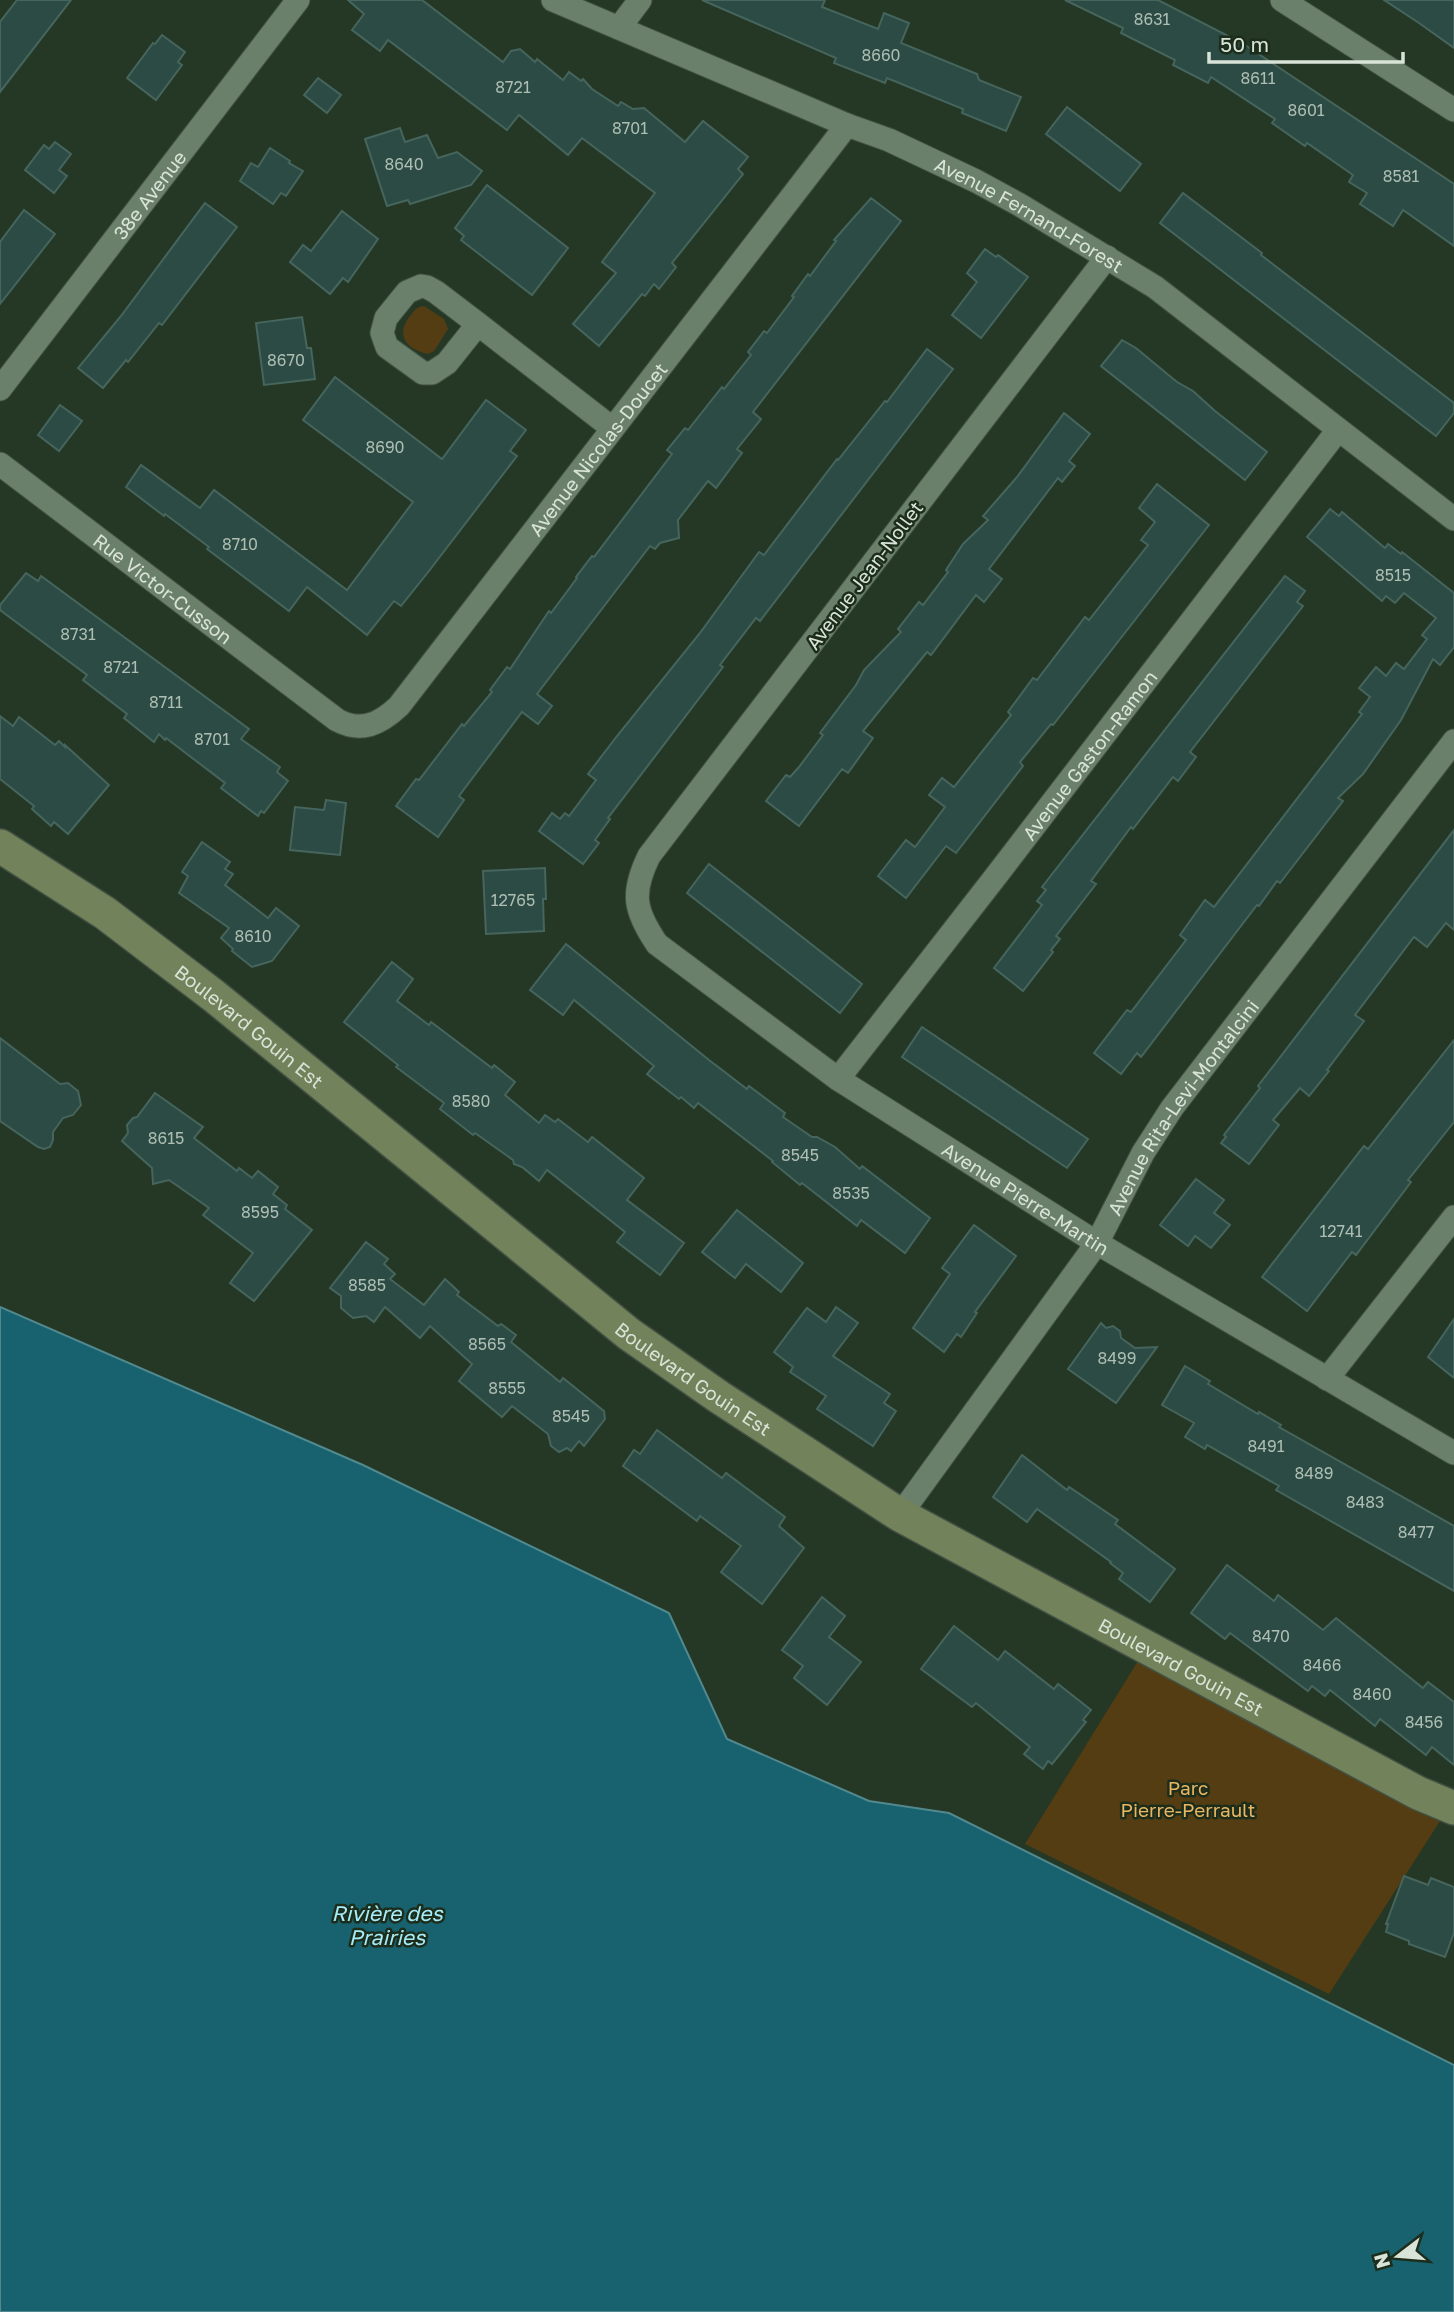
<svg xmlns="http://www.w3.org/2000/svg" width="1454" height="2312" font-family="'Golos Text',sans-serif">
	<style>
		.green { fill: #553d13 }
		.water { fill: #17626e; stroke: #51898e; stroke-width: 2 }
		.building { fill: #2c4b44; stroke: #45655d; stroke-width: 2 }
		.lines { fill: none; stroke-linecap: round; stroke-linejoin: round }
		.street-casing { stroke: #425143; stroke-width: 25 }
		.secondary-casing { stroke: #425143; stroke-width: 36 }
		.street { stroke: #6b806b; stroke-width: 23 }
		.secondary { stroke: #72825b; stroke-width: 33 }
		.labels { text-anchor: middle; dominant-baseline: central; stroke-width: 5; stroke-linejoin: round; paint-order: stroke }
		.number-label { font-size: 16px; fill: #aebeb3 }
		.street-label { font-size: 19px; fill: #d9e4d8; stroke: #1c2d1b }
		.park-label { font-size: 19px; fill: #ebb661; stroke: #1c2d1b }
		.water-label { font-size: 21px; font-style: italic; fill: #a5ebf8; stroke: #1c2d1b }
	</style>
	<rect width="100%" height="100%" fill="#253725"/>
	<g class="green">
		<path d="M424 306 444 319 448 329 434 351 428 354C406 349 395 335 410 316 415 310 416 307 424 306Z"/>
		<path d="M1146 1648 1449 1807 1329 1994 1025 1844Z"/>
	</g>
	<path class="water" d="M0 1307 363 1465 669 1613 727 1739 869 1801 949 1813 1454 2065V2312H0Z"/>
	<g class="building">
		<path d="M17 0H71L0 92V22Z"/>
		<path d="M348 0H422L503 62 511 51 520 49 535 62 537 59 563 80 569 72 581 81 583 79 592 89 618 106 621 102 633 109 644 108 685 142 703 121 748 157 738 169 743 174 672 263 676 267 659 289 654 284 645 296 642 294 599 346 573 324 616 273 602 262 655 193 582 138 568 155 519 115 507 130 388 40 380 51 352 30 364 14Z"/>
		<path d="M702 0H825L822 7 878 29 884 13 909 23 901 43 977 74 979 80 1021 97 1006 131 962 113 963 109 887 78 885 83 834 63 836 58Z"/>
		<path d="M1065 0H1158L1242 43 1454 184V246L1403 210 1393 226 1360 204 1367 193 1349 182 1353 175 1307 143 1305 146 1272 123 1275 119 1211 77 1208 83 1173 65 1175 60 1121 33 1123 28Z"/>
		<path d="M1384 0H1454V48L1419 23Z"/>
		<path d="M162 35 185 52 178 62 182 65 156 100 127 78 153 43 155 44Z"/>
		<path d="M318 78 341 95 327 113 304 95Z"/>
		<path d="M1067 107 1141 164 1120 191 1046 134Z"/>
		<path d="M400 128 405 142 427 135 438 158 457 152 482 171 471 185 410 204 408 200 387 206 365 139Z"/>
		<path d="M55 142 71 154 59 170 67 176 54 193 25 170 44 145 49 149Z"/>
		<path d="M270 148 290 161 289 163 303 171 286 196 281 193 273 204 240 181 251 163 258 167Z"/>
		<path d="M487 185 568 248 532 295 461 240 464 236 455 228Z"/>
		<path d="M1183 193 1262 253 1261 255 1454 403V413L1436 436 1160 223Z"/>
		<path d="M871 198 901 221 753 412 761 419 737 449 742 453 716 488 708 481 678 520 679 538 660 543 655 549 650 546 537 694 552 706 538 724 522 712 459 796 464 800 438 837 396 806 416 779 419 780 462 724 464 726 492 692 490 690 507 667 510 669 549 611 551 613 577 578 576 577 592 556 594 557 672 454 667 450 685 428 688 430 722 387 724 389 751 355 748 352 764 331 767 333 794 297 792 296 808 274 810 276 836 241 834 240Z"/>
		<path d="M205 203 237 227 162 325 159 323 128 362 126 360 103 388 78 368 121 316Z"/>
		<path d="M24 210 55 234 0 304V242Z"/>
		<path d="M342 211 378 239 348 282 343 278 330 294 290 262 303 245 311 251Z"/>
		<path d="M985 249 996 257 998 255 1028 277 981 338 952 315 977 282 967 273Z"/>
		<path d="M302 317 307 348H311L315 379 264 385 256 323Z"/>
		<path d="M1122 340 1136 348 1177 382 1193 391 1215 411 1267 452 1245 480 1101 366Z"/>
		<path d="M927 349 953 369 760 621 756 618 720 665 723 667 608 818 610 819 595 840 599 843 583 864 539 831 552 813 560 819 565 813 569 816 596 780 588 774 617 736 700 633 759 552 764 555 837 459 838 460 885 401 887 402Z"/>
		<path d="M335 377 442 459 486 400 526 430 510 451 517 456 429 571 401 606 394 601 367 635 307 587 289 611 207 549 209 547 165 514 164 516 126 487 141 465 200 508 214 490 347 590 413 502 303 420Z"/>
		<path d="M60 405 82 421 59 451 38 435Z"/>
		<path d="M1064 413 1090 434 1069 461 1075 466 1062 482 1058 478 989 569 1002 579 984 602 976 595 931 655 927 652 863 731 873 738 848 773 842 769 799 826 766 801 786 775 790 777 799 767 823 735 820 733 856 685 864 670 901 632 898 629 919 602 923 605 948 572 946 570 963 544 988 520 983 516 1017 477Z"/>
		<path d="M1157 484 1209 525 1053 725 1051 724 1020 762 1023 766 956 853 946 846 906 898 878 876 906 840 915 847 945 807 929 795 942 778 954 787 1011 715 1008 712 1033 678 1037 680 1085 617 1089 620 1148 545 1141 540 1155 522 1139 508Z"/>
		<path d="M1330 509 1339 516 1342 512 1385 548 1388 544 1401 554 1402 552 1454 593V647L1440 665 1433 659 1401 720 1363 774 1338 798 1343 801 1280 883 1277 881 1259 906 1257 905 1141 1057 1137 1053 1121 1074 1094 1053 1127 1010 1131 1012 1186 940 1180 935 1205 900 1214 907 1362 714 1359 712 1370 697 1359 688 1376 667 1386 676 1396 663 1404 669 1427 639 1422 635 1436 618 1404 593 1395 603 1386 596 1382 601 1307 537Z"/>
		<path d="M26 573 38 581 41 576 249 729 241 739 280 767 277 772 288 781 264 813 261 811 258 816 221 788 225 783 166 738 165 740 159 734 154 742 124 718 127 714 83 680 87 675 0 610V605Z"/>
		<path d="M1285 576 1305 591 1297 602 1303 606 1190 752 1196 757 1178 781 1173 777 1133 829 1131 827 1091 881 1096 884 1056 936 1060 939 1051 950 1053 952 1023 991 994 968 1042 905 1037 901 1046 890 1042 887Z"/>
		<path d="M0 716 13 726 19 717 55 745 59 741 65 747V745L109 785 68 834 54 822 51 826 32 809 34 806 0 779Z"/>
		<path d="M326 800 346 803 340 855 290 850 295 807 324 810Z"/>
		<path d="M1454 830V930L1446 923 1427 947 1414 937 1355 1015 1364 1021 1327 1070 1329 1071 1309 1096 1300 1088 1273 1120 1279 1125 1249 1164 1221 1143 1226 1137 1224 1135 1260 1088 1258 1086Z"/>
		<path d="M202 842 230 862 225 869 233 874 225 885 268 918 276 908 299 926 272 961 252 967 232 951 233 949 221 938 229 928 179 893 188 876 182 872Z"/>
		<path d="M709 864 862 984 840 1013 687 893Z"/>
		<path d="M545 868 546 899H543L544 931 486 934 483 871Z"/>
		<path d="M566 944 709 1060 747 1089 749 1086 785 1113 783 1117 812 1137H817L835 1147 860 1169 862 1166 930 1218 905 1253 861 1220 857 1226 802 1183 800 1185 772 1162 773 1161 698 1103 694 1108 681 1097 679 1099 647 1074 654 1066 574 1000 563 1015 530 990Z"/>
		<path d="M392 962 413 979 397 1001 429 1025 431 1022 492 1068 494 1065 515 1082 505 1095 539 1123 545 1115 555 1122 558 1119 588 1142 592 1137 644 1178 627 1200 684 1243 660 1275 617 1242 625 1232 547 1170 539 1181 522 1167 514 1164 513 1160 475 1133 473 1135 440 1109 444 1103 396 1067 398 1065 344 1022Z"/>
		<path d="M922 1027 1088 1139 1067 1168 902 1057Z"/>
		<path d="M0 1038 60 1084 68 1083 78 1091 81 1105 73 1115 63 1118 53 1132V1140L50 1147 44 1149 38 1147 0 1121Z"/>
		<path d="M1454 1040V1122L1408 1180 1411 1182 1356 1255 1352 1252 1307 1311 1262 1277 1364 1146 1368 1149Z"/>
		<path d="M155 1093 203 1127 194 1138 237 1171 239 1168 252 1178 258 1171 278 1187 273 1194 287 1205 285 1209 312 1230 254 1301 230 1283 253 1253 203 1215 209 1208 169 1180 153 1184 152 1168 122 1141 128 1133 127 1125 133 1118 137 1117Z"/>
		<path d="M1196 1179 1224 1200 1214 1213 1230 1225 1211 1248 1195 1236 1188 1246 1160 1225Z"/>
		<path d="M737 1210 803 1263 781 1292 746 1264 735 1278 702 1252Z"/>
		<path d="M974 1225 1016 1256 975 1312 977 1313 961 1337 957 1334 944 1352 913 1328 950 1274 942 1268Z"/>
		<path d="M366 1242 388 1259 384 1264 395 1274 390 1279 424 1305 445 1279 459 1292 457 1295 498 1326 501 1324 516 1335 511 1342 560 1382 563 1378 604 1411 605 1419 584 1446 579 1441 571 1451 567 1448 559 1452 551 1446 548 1434 512 1406 502 1417 459 1381 472 1364 430 1326 420 1338 385 1307 374 1322 366 1316 353 1318 341 1308V1296L330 1288Z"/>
		<path d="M836 1307 858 1323 833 1356 890 1394 884 1403 896 1411 873 1446 817 1409 826 1396 790 1372 793 1367 774 1352 807 1308 826 1322Z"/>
		<path d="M1454 1319V1378L1428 1357Z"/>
		<path d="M1101 1323 1106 1328 1113 1326 1120 1331 1121 1338 1135 1348 1157 1347 1116 1403 1068 1369Z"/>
		<path d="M1185 1366 1210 1381 1208 1384 1258 1414 1259 1412 1281 1425 1279 1427 1454 1526V1591L1276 1490 1279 1486 1207 1445 1205 1449 1185 1437 1194 1423 1162 1405Z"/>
		<path d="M657 1430 722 1478 726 1473 785 1517 779 1526 804 1548 762 1604 721 1572 741 1546 700 1516 697 1521 623 1466 634 1450 640 1454Z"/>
		<path d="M1022 1455 1067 1490 1069 1487 1118 1520 1115 1524 1175 1569 1150 1602 1119 1579 1123 1573 1110 1563 1111 1562 1037 1509 1027 1522 993 1497Z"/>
		<path d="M1227 1565 1274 1601 1278 1595 1323 1630 1336 1618 1423 1688 1428 1682 1454 1702V1765L1432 1747 1426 1755 1380 1719 1375 1726 1330 1690 1325 1696 1312 1686 1308 1691 1230 1633 1225 1639 1191 1613Z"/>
		<path d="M822 1597 845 1616 829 1637 861 1662 827 1705 794 1678 803 1666 782 1650Z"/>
		<path d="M954 1626 998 1660 1005 1651 1054 1689 1058 1684 1091 1710 1083 1720 1086 1722 1052 1764 1048 1761 1043 1769 1024 1754 1030 1747 976 1703 972 1707 921 1669Z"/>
		<path d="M1404 1876 1428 1885 1431 1878 1454 1887V1933L1445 1957 1409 1944V1941L1386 1932 1388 1924H1386Z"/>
	</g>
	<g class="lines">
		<g class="street-casing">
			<g id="street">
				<path id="s1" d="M553 0 847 125 889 140 976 181 1020 205 1155 287 1454 519"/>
				<path d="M1282 0 1454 110"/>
				<path d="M619 28 640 0"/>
				<path id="s2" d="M1107 257 649 856C631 893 634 910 657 944L838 1079 1097 1243 1454 1453"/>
				<path d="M478 324 447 363 432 373H423L387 347 382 333 386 318 407 292 421 286 427 287 436 292 478 324 612 428"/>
				<path id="s3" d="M0 389 298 0"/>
				<path id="s4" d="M0 464 337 720C361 733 380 724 399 706L847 125"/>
				<path id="s5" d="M838 1079 996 876 1338 430"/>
				<path d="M1327 1379 1454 1217"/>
				<path id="s6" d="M900 1515 1097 1243 1143 1153 1172 1108 1454 741"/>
			</g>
		</g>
		<g class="secondary-casing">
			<g id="secondary">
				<path id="s7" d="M0 846 105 913 214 996 629 1334 719 1397 900 1515 1418 1793 1454 1808"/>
			</g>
		</g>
		<use href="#street" class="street"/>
		<use href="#secondary" class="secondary"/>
	</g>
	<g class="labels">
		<g class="number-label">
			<text x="1152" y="19">8631</text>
			<text x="881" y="55">8660</text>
			<text x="1258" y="78">8611</text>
			<text x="513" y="87">8721</text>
			<text x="1306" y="110">8601</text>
			<text x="630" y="128">8701</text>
			<text x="404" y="164">8640</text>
			<text x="1401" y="176">8581</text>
			<text x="286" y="360">8670</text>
			<text x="385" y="447">8690</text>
			<text x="240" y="544">8710</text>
			<text x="1393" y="575">8515</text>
			<text x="78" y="634">8731</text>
			<text x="121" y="667">8721</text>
			<text x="166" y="702">8711</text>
			<text x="212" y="739">8701</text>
			<text x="513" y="900">12765</text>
			<text x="253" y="936">8610</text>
			<text x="471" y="1101">8580</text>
			<text x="166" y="1138">8615</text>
			<text x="800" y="1155">8545</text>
			<text x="851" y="1193">8535</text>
			<text x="260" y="1212">8595</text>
			<text x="1341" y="1231">12741</text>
			<text x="367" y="1285">8585</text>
			<text x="487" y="1344">8565</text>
			<text x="1117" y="1358">8499</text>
			<text x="507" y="1388">8555</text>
			<text x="571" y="1416">8545</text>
			<text x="1266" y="1446">8491</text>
			<text x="1314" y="1473">8489</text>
			<text x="1365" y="1502">8483</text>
			<text x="1416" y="1532">8477</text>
			<text x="1271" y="1636">8470</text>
			<text x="1322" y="1665">8466</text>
			<text x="1372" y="1694">8460</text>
			<text x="1424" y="1722">8456</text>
		</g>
		<g class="street-label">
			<text stroke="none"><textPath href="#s3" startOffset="245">38e Avenue</textPath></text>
			<text stroke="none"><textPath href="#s1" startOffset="523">Avenue Fernand-Forest</textPath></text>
			<text stroke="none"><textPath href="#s4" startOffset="817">Avenue Nicolas-Doucet</textPath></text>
			<text transform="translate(864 575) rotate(-53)">Avenue Jean-Nollet</text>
			<text stroke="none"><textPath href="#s4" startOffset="205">Rue Victor-Cusson</textPath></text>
			<text stroke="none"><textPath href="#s5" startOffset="410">Avenue Gaston-Ramon</textPath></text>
			<text stroke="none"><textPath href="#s7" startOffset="308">Boulevard Gouin Est</textPath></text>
			<text stroke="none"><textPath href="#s6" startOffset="497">Avenue Rita-Levi-Montalcini</textPath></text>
			<text stroke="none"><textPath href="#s2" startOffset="1297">Avenue Pierre-Martin</textPath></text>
			<text stroke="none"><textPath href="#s7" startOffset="875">Boulevard Gouin Est</textPath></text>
			<text stroke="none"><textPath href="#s7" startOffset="1442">Boulevard Gouin Est</textPath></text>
		</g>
		<g class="park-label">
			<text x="1188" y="1787">Parc<tspan x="1188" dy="22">Pierre-Perrault</tspan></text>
		</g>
		<g class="water-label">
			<text x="387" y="1913">Rivière des<tspan x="387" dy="24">Prairies</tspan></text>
		</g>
	</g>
	<g transform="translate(1398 2256) rotate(254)" stroke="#1c2d1b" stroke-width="5" paint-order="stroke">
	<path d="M0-5L12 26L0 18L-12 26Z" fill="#d9e4d8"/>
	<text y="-10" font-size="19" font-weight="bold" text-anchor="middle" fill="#d9e4d8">N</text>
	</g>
	<path d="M1209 52v10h194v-10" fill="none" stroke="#d9e4d8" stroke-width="3.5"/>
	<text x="1220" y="52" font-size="21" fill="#d9e4d8" stroke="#1c2d1b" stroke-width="5" paint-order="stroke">50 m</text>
</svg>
